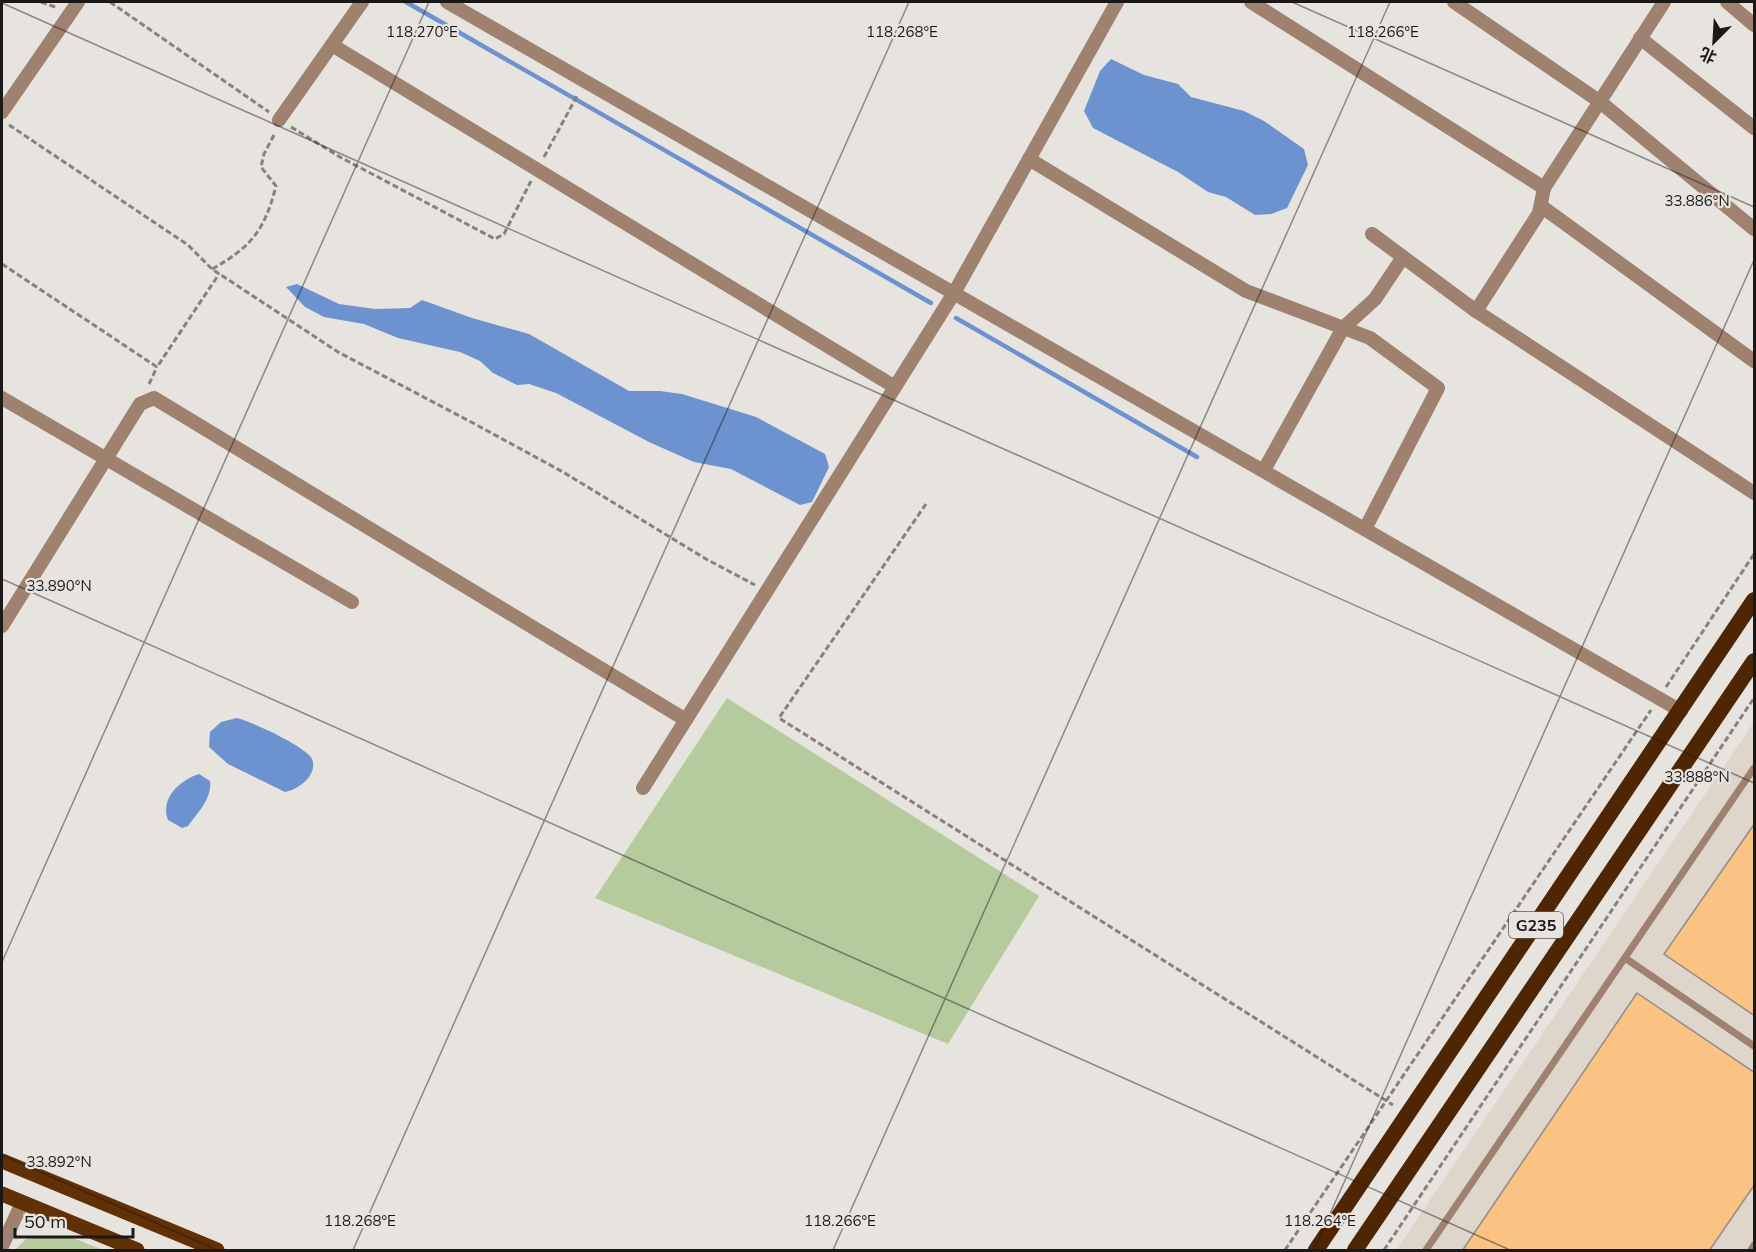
<svg xmlns="http://www.w3.org/2000/svg" width="1756" height="1252" font-family="Mulish,'Noto Sans SC',sans-serif">
	<style>
		.built { fill: #ded5cb }
		.green { fill: #b5cb9d }
		.water { fill: #6c92d0 }
		.lines { fill: none; stroke-linecap: round; stroke-linejoin: round }
		.stream { stroke: #6c92d0; stroke-width: 4.5 }
		.building { fill: #fac383; stroke: #908d89; stroke-width: 1.5 }
		.path { stroke: #858280; stroke-width: 3; stroke-dasharray: 6 3; stroke-linecap: butt }
		.service { stroke: #9e816e; stroke-width: 7 }
		.minor { stroke: #9e816e; stroke-width: 14 }
		.primary { stroke: #613005; stroke-width: 15 }
		.trunk { stroke: #4e2604; stroke-width: 16 }
		.ticks { fill: none; stroke: #1b1918; stroke-width: 1.5; stroke-opacity: 0.45 }
		.labels { text-anchor: middle; dominant-baseline: central; stroke-width: 4.5; stroke-linejoin: round; paint-order: stroke }
		.shield { fill: #e7e3df; stroke: #585654; stroke-width: 1.5 }
		.shield-label { font-size: 16px; font-weight: bold; fill: #1b1918 }
		.ticks-label { font-size: 15px; text-anchor: middle; fill: #1b1918; stroke: #e7e3df; stroke-width: 4.5; stroke-linejoin: round; paint-order: stroke }
	</style>
	<rect width="100%" height="100%" fill="#e7e3df"/>
	<path class="built" d="M1754 722V1250H1396Z"/>
	<g class="green">
		<path d="M727 698 1039 896 948 1044 595 898Z"/>
		<path d="M50 1236H68L103 1250H15L26 1239Z"/>
	</g>
	<g class="water">
		<path d="M1111 59 1144 75 1178 84 1191 97 1244 111 1264 121 1304 149 1308 165 1287 208 1271 214 1255 215 1226 197 1208 192 1178 172 1093 128 1084 111 1100 71Z"/>
		<path d="M297 284 339 304 375 309 410 308 422 300 472 318 529 334 629 391H660L682 394 756 417 825 454 829 467 812 502 800 505 731 469 694 462 649 442 556 393 529 384 517 385 493 373 480 361 460 352 398 338 364 324 324 317 305 307 286 287Z"/>
		<path d="M237 718C252 722 305 746 312 759 315 766 312 772 309 777 303 785 294 790 285 792L228 764 209 747 210 732 221 722Z"/>
		<path d="M199 774 210 781C212 799 198 812 188 826L182 828 168 820C160 798 180 780 199 774Z"/>
	</g>
	<g class="lines">
		<g class="stream">
			<path d="M406 2 931 303"/>
			<path d="M956 318 1197 457"/>
		</g>
	</g>
	<g class="building">
		<path d="M1755 823V1016L1664 954Z"/>
		<path d="M1637 993 1755 1073V1184L1709 1251H1462Z"/>
	</g>
	<g class="lines">
		<g class="path">
			<path d="M41 2 58 8"/>
			<path d="M110 2 269 112"/>
			<path d="M9 125 188 245 212 269 338 352 473 423 563 472 706 559 755 585"/>
			<path d="M291 127 340 157 495 239 504 234 531 181"/>
			<path d="M544 157 578 94"/>
			<path d="M2 264 157 367 219 274"/>
			<path d="M212 269C252 247 265 229 276 186L261 167 264 154 275 133"/>
			<path d="M149 384 157 367"/>
			<path d="M926 504 779 718 1393 1105"/>
			<path d="M1666 687 1754 554"/>
			<path d="M1285 1250 1651 710"/>
			<path d="M1384 1250 1754 698"/>
		</g>
		<g class="service">
			<path d="M1625 958 1754 1046"/>
			<path d="M1426 1250 1754 768"/>
			<path d="M1751 1250 1754 1245"/>
		</g>
		<g class="minor">
			<path d="M447 2 1681 711"/>
			<path d="M1251 2 1544 188"/>
			<path d="M1454 2 1599 101 1754 229"/>
			<path d="M1727 2 1754 25"/>
			<path d="M1640 38 1754 128"/>
			<path d="M332 45 895 387"/>
			<path d="M2 112 78 2"/>
			<path d="M279 120 362 2"/>
			<path d="M1029 159 1246 291 1370 338 1438 388 1365 529"/>
			<path d="M1541 206 1754 361"/>
			<path d="M1372 234 1476 311 1754 493"/>
			<path d="M1476 311 1539 213 1544 188 1664 2"/>
			<path d="M2 398 352 602"/>
			<path d="M1264 470 1343 328 1375 299 1403 257"/>
			<path d="M2 626 140 404 154 398 686 720"/>
			<path d="M643 788 954 293 1117 2"/>
			<path d="M2 1246 22 1203"/>
		</g>
		<g class="primary">
			<path d="M2 1161 217 1250"/>
			<path d="M2 1194 137 1250"/>
		</g>
		<g class="trunk">
			<path d="M1316 1250 1754 600"/>
			<path d="M1355 1250 1754 661"/>
		</g>
	</g>
	<path class="ticks" d="M1292 2 1754 207M2 3 1754 783M2 579 1510 1250M2 962 429 2M2 1155 217 1250M353 1250 909 2M833 1250 1390 2M1314 1250 1754 260"/>
	<g class="labels">
		<rect class="shield" x="1509" y="912" width="54" height="26" rx="4.5"/>
		<g class="shield-label">
			<text x="1536" y="925">G235</text>
		</g>
	</g>
	<g class="ticks-label">
		<text x="1383" y="37">118.266°E</text>
		<text x="422" y="37">118.270°E</text>
		<text x="902" y="37">118.268°E</text>
		<text x="1697" y="206">33.886°N</text>
		<text x="59" y="591">33.890°N</text>
		<text x="1697" y="782">33.888°N</text>
		<text x="59" y="1167">33.892°N</text>
		<text x="360" y="1226">118.268°E</text>
		<text x="840" y="1226">118.266°E</text>
		<text x="1320" y="1226">118.264°E</text>
	</g>
	<rect width="1756" height="1252" fill="none" stroke="#1b1918" stroke-width="6"/>
	<g transform="translate(1714 42) rotate(204)" stroke="#e7e3df" stroke-width="4.5" paint-order="stroke">
	<path d="M0-4.5L10 22L0 15L-10 22Z" fill="#1b1918"/>
	<text y="-9" font-size="16" font-weight="bold" text-anchor="middle" fill="#1b1918">北</text>
	</g>
	<path d="M15 1228v9h118v-9" fill="none" stroke="#1b1918" stroke-width="3"/>
	<text x="24" y="1228" font-size="18" fill="#1b1918" stroke="#e7e3df" stroke-width="4.5" paint-order="stroke">50 m</text>
</svg>
